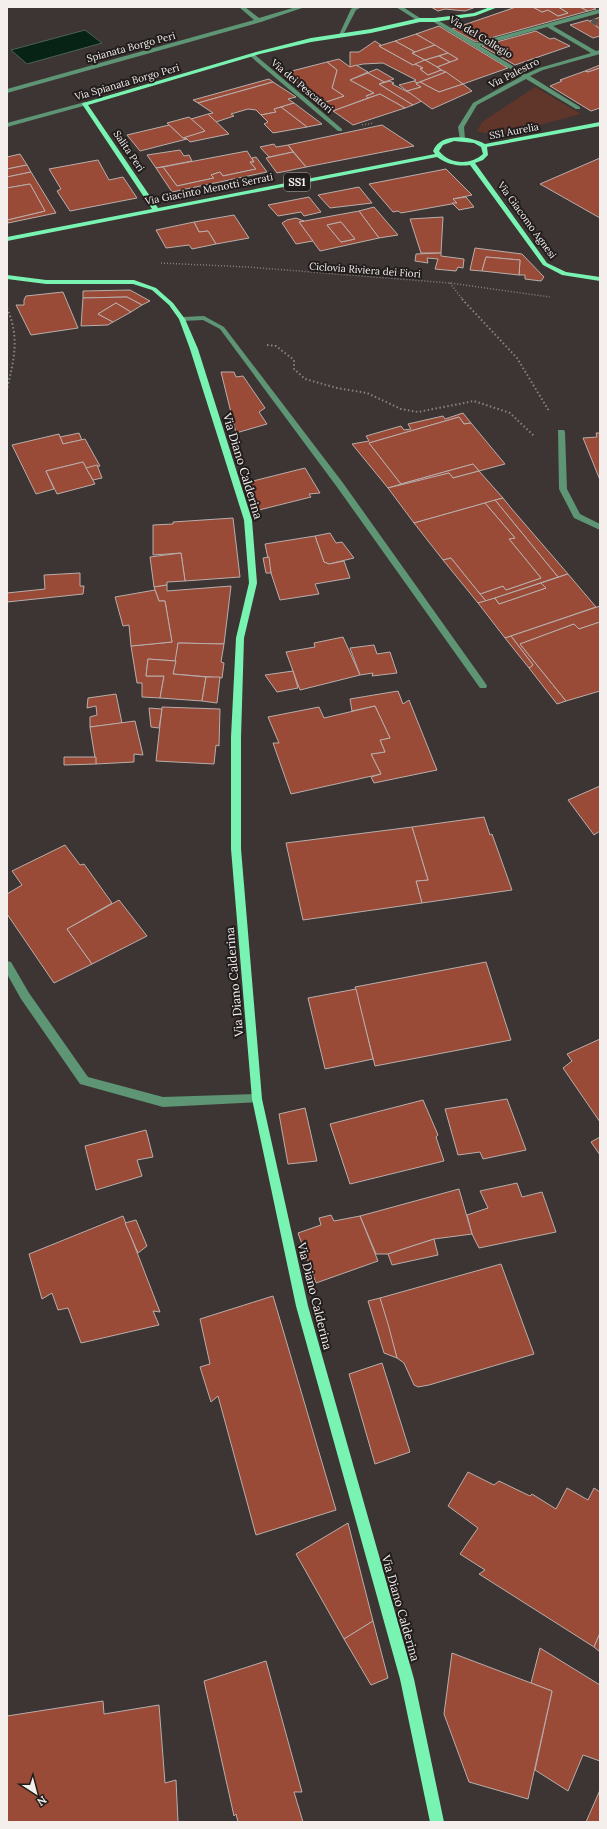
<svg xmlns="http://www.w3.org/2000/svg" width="607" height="1829" font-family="Lora,serif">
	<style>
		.green { fill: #60352a }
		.water { fill: #072315; stroke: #4e6056 }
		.building { fill: #9a4b38; stroke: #b8aeab; fill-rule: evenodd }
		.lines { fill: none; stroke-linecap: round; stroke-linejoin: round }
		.minor-tunnel { stroke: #58514f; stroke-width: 6; stroke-dasharray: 6 3; stroke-linecap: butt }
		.path-far1 { stroke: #8a8382; stroke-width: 1.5; stroke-dasharray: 1 2; stroke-linecap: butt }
		.path { stroke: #8a8382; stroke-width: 2; stroke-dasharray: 1.5 2.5; stroke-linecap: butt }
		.minor { fill: #5e9575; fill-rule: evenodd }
		.major { fill: #79f3b1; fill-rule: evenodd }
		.labels { text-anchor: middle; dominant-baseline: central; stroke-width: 4; stroke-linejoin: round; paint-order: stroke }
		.far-street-label { font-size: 10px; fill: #f4eeed; stroke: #211d1c }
		.shield { fill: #211d1c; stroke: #b5afae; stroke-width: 1 }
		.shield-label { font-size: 11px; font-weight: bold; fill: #f4eeed }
		.street-label { font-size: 12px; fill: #f4eeed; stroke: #211d1c }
	</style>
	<rect width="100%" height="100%" fill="#3d3533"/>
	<path class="green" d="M535 87 581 114 505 134 493 135 477 131 482 122Z"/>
	<path class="water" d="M85 30 102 43 27 64 11 50Z"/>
	<g class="building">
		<path d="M431 7H476L465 11 445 9 438 11Z"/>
		<path d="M516 7H533L542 12 548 10 558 16 568 13 558 7H580L588 11 476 42 452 29Z"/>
		<path d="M533 7H558L568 13 558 16 548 10 542 12Z"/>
		<path d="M580 7H592L596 9 588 11Z"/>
		<path d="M600 17V29L590 21Z"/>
		<path d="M588 20 600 29V36L593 38 570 25Z"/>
		<path d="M439 26 447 31 508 68 463 84 437 67 458 59 416 34Z"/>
		<path d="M536 31 550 39 554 38 570 46 515 65 482 46Z"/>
		<path d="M416 34 435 45 415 52 395 41Z"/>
		<path d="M375 41 381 45 379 46 413 65 415 64 423 68 420 69 428 75 441 70 446 72 417 83 414 81 416 80 383 63 363 64 350 67V52H359Z"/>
		<path d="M395 41 415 52 412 53 425 60 413 65 379 46Z"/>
		<path d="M435 45 448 53 425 60 412 53Z"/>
		<path d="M448 53 458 59 450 62 439 56Z"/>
		<path d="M439 56 450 62 437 67 425 60Z"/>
		<path d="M339 59 350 67 356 65 368 72 350 80 374 93 366 96 368 98 333 111 323 103 344 96 332 88 337 70 327 62Z"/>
		<path d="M425 60 437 67 441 70 428 75 420 69 423 68 415 64Z"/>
		<path d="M327 62 337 70 332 88 344 96 323 103 284 73Z"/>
		<path d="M600 65V68L588 72 585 71Z"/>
		<path d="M600 68V108L591 111 550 86 562 81 560 80 585 71 588 72Z"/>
		<path d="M377 69 394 79 384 82 367 73Z"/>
		<path d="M446 72 463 84 439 92 420 82Z"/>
		<path d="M368 73 384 82 379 84 413 105 405 108 380 94 368 98 366 96 374 93 350 80Z"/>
		<path d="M269 79 273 82 198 103 193 100Z"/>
		<path d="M390 81 394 83 392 84 412 94 422 101 413 105 379 84Z"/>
		<path d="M414 81 421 87 407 91 399 85Z"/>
		<path d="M273 82 296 97 288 99 294 103 274 109 276 112 261 115 256 110 248 109 231 114 234 116 216 122 208 114 213 113 198 103Z"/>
		<path d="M420 82 439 92 463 84 472 91 432 109 407 91 421 87 416 84Z"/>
		<path d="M380 94 405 108 353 125 333 111Z"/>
		<path d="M294 103 322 124 307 127 281 107Z"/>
		<path d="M281 107 307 127 273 133 264 124 268 122 261 115 276 112 274 109Z"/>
		<path d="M208 114 229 134 190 142 185 137 205 131 191 119Z"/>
		<path d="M189 117 205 131 183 138 167 123Z"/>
		<path d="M169 125 183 138 187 139 140 151 127 135Z"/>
		<path d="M382 125 414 146 306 167 288 145Z"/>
		<path d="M274 144 276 147 288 145 293 152 269 157 260 147Z"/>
		<path d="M180 150 184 156 189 155 192 161 156 168 147 155Z"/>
		<path d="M247 151 254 162H250L256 169 223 176 220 172 211 175 214 178 177 186 163 167Z"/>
		<path d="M293 152 306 167 277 173 266 158Z"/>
		<path d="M20 154 27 165 7 169V157Z"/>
		<path d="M256 157 267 172 172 192 156 168 163 167 177 186 214 178 211 175 220 172 223 176 256 169 250 162H254L252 158Z"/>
		<path d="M600 158V218L540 184Z"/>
		<path d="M98 160 109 180 123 177 137 198 70 211 57 191 61 189 49 169Z"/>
		<path d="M27 165 31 172 7 177V169Z"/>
		<path d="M446 169 472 195 453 199 457 203 401 213 398 211 393 212 369 184Z"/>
		<path d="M31 172 56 213 8 223 7 220 45 211 30 184 7 188V177Z"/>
		<path d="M30 184 45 211 7 220V188Z"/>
		<path d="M359 187 372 203 330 208 318 195Z"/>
		<path d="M309 197 321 212 304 216 301 212 278 216 268 205Z"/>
		<path d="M466 197 474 207 459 210 452 203H457L453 199Z"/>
		<path d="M374 207 398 235 379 238 359 211Z"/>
		<path d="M359 211 379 238 320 251 299 222ZM341 222 355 239 341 242 327 225Z"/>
		<path d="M234 215 249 238 216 244 208 231 199 232 194 222Z"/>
		<path d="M443 217 441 253H421L410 219Z"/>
		<path d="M296 218 304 221 299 222 313 241 296 244 282 223 287 220Z"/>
		<path d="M194 222 199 232 208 231 216 244 192 249 189 245 166 248 156 230Z"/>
		<path d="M341 222 355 239 341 242 327 225Z"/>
		<path d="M475 248 522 254 544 277 541 281 525 279V275H519L520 260 486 257 482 271 470 270Z"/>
		<path d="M441 253V256L464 259 463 268 458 267 456 271 435 269 438 259 427 258 428 263 415 261 416 254Z"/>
		<path d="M486 257 520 260 519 275 482 271Z"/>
		<path d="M130 290 150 301 142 305 127 297 83 298V291Z"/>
		<path d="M63 292 78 328 31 335 16 305H24V300L26 296Z"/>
		<path d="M127 297 142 305 131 312 116 303 98 314 113 322 108 325 81 326 83 298Z"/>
		<path d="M116 303 131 312 113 322 98 314Z"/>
		<path d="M221 372H234L236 377 243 376 265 408 259 412 267 424 236 433Z"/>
		<path d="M463 413 471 423 464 424 459 417 369 443 401 484 388 488 352 444 369 441 366 436 401 426 404 430 411 429 408 424 443 416 445 419Z"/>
		<path d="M459 417 464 424 471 423 505 464 479 471 473 464 401 484 369 443Z"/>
		<path d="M79 433 82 440 63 444 60 437Z"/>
		<path d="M596 433H600V480L583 438 597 437Z"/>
		<path d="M59 434 63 444 85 439 100 466 86 468 83 462 46 471 54 489 36 494 12 445Z"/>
		<path d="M83 462 95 484 57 494 46 471Z"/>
		<path d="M473 464 479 471 453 478 449 473 402 486 401 484Z"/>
		<path d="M97 465 102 478 93 480 86 468Z"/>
		<path d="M305 468 320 493 309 494 311 497 259 510 245 483Z"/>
		<path d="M479 471 503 498 414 523 388 488 449 473 453 478Z"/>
		<path d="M503 498 511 508 568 574 558 577 495 500Z"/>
		<path d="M495 500 558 577 486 601 480 594 503 586 506 590 541 578 509 539 515 538 485 503Z"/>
		<path d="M485 503 515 538 509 539 541 578 506 590 503 586 480 594 451 558 443 560 414 523Z"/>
		<path d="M233 518 240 577 185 581 181 553 153 555V525L173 524V522Z"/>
		<path d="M330 533 336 543 342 542 354 558 329 564 324 562 315 536Z"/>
		<path d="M315 536 324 562 329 564 344 561 350 578 315 584 319 594 280 600 271 573 265 544Z"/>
		<path d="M181 553 185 581 167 582V585L154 587 150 557Z"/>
		<path d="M269 557 271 573H266L263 558Z"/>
		<path d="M451 558 480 594 486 601 478 603 443 560Z"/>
		<path d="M80 573V586H84L83 594 7 602V593L45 589 44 575Z"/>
		<path d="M568 574 596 607 505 638 478 603 495 598 499 604 546 588 541 583Z"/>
		<path d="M541 583 546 588 499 604 495 598Z"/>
		<path d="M167 585V591L231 586 224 644 178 643 176 661 148 659 146 676H164L160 698 142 697V683H137L131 646 172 642 165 601H159L154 587Z"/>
		<path d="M155 590 159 601H165L172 642 131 646 129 625 123 626 115 597Z"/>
		<path d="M600 606V622L579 629 574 624 520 644 566 701 557 704 529 668 533 665 511 636Z"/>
		<path d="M600 622V691L566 701 520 644 574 624 579 629Z"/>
		<path d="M511 636 533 665 529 668 505 638Z"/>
		<path d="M343 637 360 675 300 690 286 652 315 647 314 643Z"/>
		<path d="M178 643 224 644 221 662 224 663 222 678 173 674Z"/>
		<path d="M374 645 377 654 390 652 397 673 372 676 373 673 360 675 350 648Z"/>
		<path d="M148 659 176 661 173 674 206 677 202 701 160 698 164 676H146Z"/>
		<path d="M293 671 298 688 277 692 265 675Z"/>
		<path d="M206 677H220L217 703 202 701Z"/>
		<path d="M398 691 403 704 409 700 437 770 374 783 371 777 381 774 371 754 385 752 380 740 390 738 375 706 352 711 350 699Z"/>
		<path d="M116 694 122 723 90 727V717L97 715 96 706 87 708 88 698Z"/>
		<path d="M375 706 390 738 380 740 385 752 371 754 381 774 291 794 273 743H279L268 717 319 707 324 718Z"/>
		<path d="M162 707 220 709 219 746 216 745 214 764 156 761Z"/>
		<path d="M149 708 162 709 159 728 151 727Z"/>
		<path d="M135 721 143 755 134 754V762L96 764 90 727Z"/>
		<path d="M64 757H96V764L64 765Z"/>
		<path d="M600 786V831L594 835 568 800Z"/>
		<path d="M484 817 490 835 492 834 512 890 422 903 416 881 428 880 412 827Z"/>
		<path d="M412 827 428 880 416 881 422 903 303 920 286 843Z"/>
		<path d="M65 845 80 865 84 864 112 903 67 929 92 964 54 983 7 914V894L22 885 12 871Z"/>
		<path d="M119 900 147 936 92 964 67 929Z"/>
		<path d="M486 962 511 1040 375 1066 355 987Z"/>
		<path d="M356 989 373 1059 325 1069 308 998Z"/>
		<path d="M600 1039V1122L563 1068 572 1061 567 1054Z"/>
		<path d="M507 1099 526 1150 483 1159 480 1152 458 1155 445 1109Z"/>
		<path d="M423 1100 438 1135 436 1137 444 1161 350 1184 330 1124Z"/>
		<path d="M305 1108 317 1161 288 1164 279 1114Z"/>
		<path d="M146 1130 153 1157 137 1160 142 1176 96 1190 85 1146Z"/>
		<path d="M600 1137V1155L591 1142Z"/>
		<path d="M517 1183 522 1197 542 1192 556 1232 479 1248 472 1234 467 1215 488 1208 480 1191Z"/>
		<path d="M459 1189 472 1234 434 1239 388 1254H376L360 1216Z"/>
		<path d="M331 1215 334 1221 360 1216 378 1261 316 1283 298 1233 321 1225 319 1218Z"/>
		<path d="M123 1216 160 1312 153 1311 159 1325 81 1343 68 1308 58 1310 52 1293 42 1299 29 1254Z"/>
		<path d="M136 1220 147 1246 138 1253 125 1223Z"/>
		<path d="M434 1239 438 1255 392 1265 388 1254Z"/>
		<path d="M501 1264 534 1354 429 1385 418 1387 414 1385 404 1363 397 1358 380 1298Z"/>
		<path d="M273 1296 336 1510 256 1535 218 1396 211 1402 200 1367 210 1364 200 1319Z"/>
		<path d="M380 1298 388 1324 397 1358 384 1353 368 1301Z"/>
		<path d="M382 1363 410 1452 375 1464 349 1374Z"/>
		<path d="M468 1472 494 1485 499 1481 530 1496 532 1494 556 1509 567 1488 588 1500 594 1488 600 1492V1633L594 1647 479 1574 485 1570 460 1554 478 1528 448 1506Z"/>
		<path d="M348 1523 373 1621 344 1639 296 1554Z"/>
		<path d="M373 1621 388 1678 371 1685 344 1639Z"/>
		<path d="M600 1633V1652L594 1647Z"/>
		<path d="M540 1648 600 1685V1761L583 1755 568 1791 535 1770 552 1691 531 1683Z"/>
		<path d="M452 1653 552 1691 528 1799 469 1782 444 1714Z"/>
		<path d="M266 1661 302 1792H294L303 1822H238L236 1814 234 1816 204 1681Z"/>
		<path d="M103 1701 104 1714 159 1705 165 1783 176 1780 178 1822H7V1716Z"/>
		<path d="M600 1790V1822H586Z"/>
	</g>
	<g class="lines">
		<path class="minor-tunnel" d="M592 20 600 25"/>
		<g class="path-far1">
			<path d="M362 125 374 123"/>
			<path d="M161 263 248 267 450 283 550 297"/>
			<path d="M450 283 463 300"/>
		</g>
		<g class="path">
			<path d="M462 299 517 358 549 411"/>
			<path d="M7 308C20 338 14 359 7 389"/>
			<path d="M267 345 276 346 294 360V369L305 379 337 388 367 393 401 409 418 412 474 401 510 413 534 436"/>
		</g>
		<g class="minor">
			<path d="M239 7H245L259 18 296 7H305L261 22 7 93V89L254 20Z"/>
			<path d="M354 7H362L356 10 342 37H338L351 9Z"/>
			<path d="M396 7H403L423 20 418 21Z"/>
			<path d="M600 9V13L553 26 596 51 600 50V54L543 70 530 76 580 107V109H576L526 79 477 105 464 127 465 139 460 140 458 127 473 103 522 76 432 21V19H436L476 43ZM547 27 591 53 539 68 526 74 480 46Z"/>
			<path d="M250 54H254L342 129V131H338L250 56Z"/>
			<path d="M85 102 88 104 87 105 7 127V123Z"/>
			<path d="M204 316 224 327 343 483 486 684 487 686 486 688H480L337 487 220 329 203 320 182 321 179 319 182 317Z"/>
			<path d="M558 430H564L565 432 567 489 580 514 600 524V530L574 518 559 489Z"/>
			<path d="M7 961 11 962 29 993 88 1077 163 1097 257 1094 261 1096 262 1099 261 1102 163 1107 80 1084 21 999 7 974Z"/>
		</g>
		<g class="major">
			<path d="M490 7H498L475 16 434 22H420L371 33 311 42 260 54 88 105 158 208 435 154 433 151C441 132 470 136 485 144L600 122V126L487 147 488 155 483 160 475 163 547 263 566 272 600 277V281L562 275 543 265 470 165C458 167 447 164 437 157L7 241V237L152 209 82 104 83 103 256 52 311 38 371 29 420 18H434L474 13ZM454 141 474 143 481 147 483 154C471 165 450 165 439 151L443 145Z"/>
			<path d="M7 275 46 280H134L156 288 173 303 185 319 198 349 252 520 257 583 244 638 241 737V849L262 1099 308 1306 414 1679 444 1822H430L400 1679 296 1306 252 1099 231 849V737L236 638 249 583 244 520 190 349 179 319 169 305 152 290 133 284H46L7 279Z"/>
		</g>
	</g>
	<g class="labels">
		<g class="far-street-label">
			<text transform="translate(481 37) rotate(31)">Via del Collegio</text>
			<text transform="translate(131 47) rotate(-15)">Spianata Borgo Peri</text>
			<text transform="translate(514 73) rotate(-27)">Via Palestro</text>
			<text transform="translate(127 82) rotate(-16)">Via Spianata Borgo Peri</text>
			<text transform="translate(302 86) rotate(40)">Via dei Pescatori</text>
			<text transform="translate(514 131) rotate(-11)">SS1 Aurelia</text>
			<text transform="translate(129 151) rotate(56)">Salita Peri</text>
			<text transform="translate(209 189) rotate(-11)">Via Giacinto Menotti Serrati</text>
			<text transform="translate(527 220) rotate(54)">Via Giacomo Agnesi</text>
			<text transform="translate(365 270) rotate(4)">Ciclovia Riviera dei Fiori</text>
		</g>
		<rect class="shield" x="284" y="173" width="26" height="18" rx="3"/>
		<g class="shield-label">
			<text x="297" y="182">SS1</text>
		</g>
		<g class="street-label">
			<text transform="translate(243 466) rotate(73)">Via Diano Calderina</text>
			<text transform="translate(234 982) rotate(-95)">Via Diano Calderina</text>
			<text transform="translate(315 1296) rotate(76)">Via Diano Calderina</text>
			<text transform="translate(401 1608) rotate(74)">Via Diano Calderina</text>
		</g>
	</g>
	<rect width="607" height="1829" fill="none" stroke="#f4eeed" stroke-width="16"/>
	<g transform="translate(36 1793) rotate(144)" stroke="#211d1c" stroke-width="3" paint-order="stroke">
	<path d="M0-3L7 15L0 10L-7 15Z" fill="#f4eeed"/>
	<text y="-6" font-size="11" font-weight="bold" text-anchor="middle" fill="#f4eeed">N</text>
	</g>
</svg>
